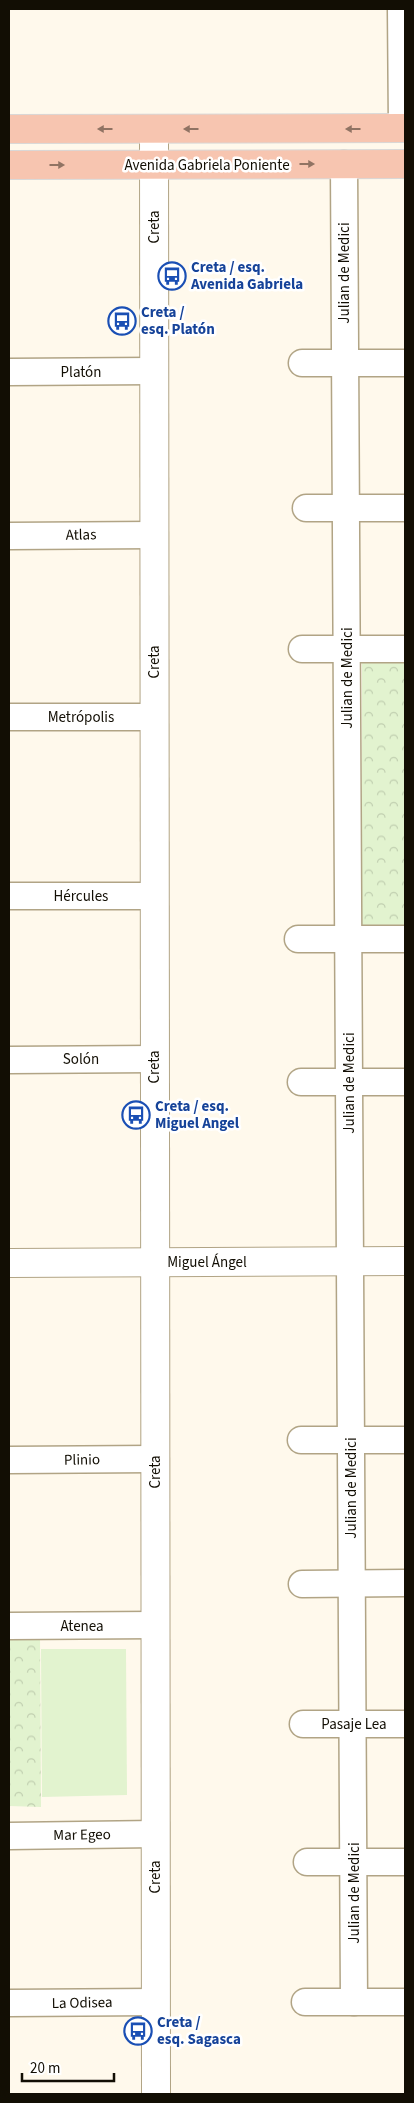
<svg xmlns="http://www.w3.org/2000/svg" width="414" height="2103" font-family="'Source Sans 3',sans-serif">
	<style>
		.park { fill: url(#park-crowns) }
		.pitch { fill: #e2f3cf }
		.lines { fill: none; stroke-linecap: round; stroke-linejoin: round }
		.street-casing { stroke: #b1a485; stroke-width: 29 }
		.secondary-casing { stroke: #b1a485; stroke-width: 30 }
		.primary-casing { stroke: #d9d8d7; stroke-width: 30 }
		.street { stroke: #fff; stroke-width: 26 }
		.secondary { stroke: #fff; stroke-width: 28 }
		.primary { stroke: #f7c5b0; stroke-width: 28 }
		.oneway { fill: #907363 }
		.labels { text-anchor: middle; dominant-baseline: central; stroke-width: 5; stroke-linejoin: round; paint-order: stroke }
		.street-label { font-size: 15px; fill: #120e04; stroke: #fff }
		.transit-label { font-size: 15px; font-weight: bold; fill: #164399; stroke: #fff; text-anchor: start }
	</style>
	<defs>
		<pattern id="park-crowns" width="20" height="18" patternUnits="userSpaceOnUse" patternTransform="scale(1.25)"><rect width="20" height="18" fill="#e2f3cf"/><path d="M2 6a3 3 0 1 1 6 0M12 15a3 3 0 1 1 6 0" fill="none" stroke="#c1cfb0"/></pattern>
	</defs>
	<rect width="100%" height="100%" fill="#fff9ec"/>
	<g class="park">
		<path d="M362 663H405V930L362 931Z"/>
		<path d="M9 1635 40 1636 41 1807 9 1806Z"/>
	</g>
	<path class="pitch" d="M41 1649H126L127 1795 42 1797Z"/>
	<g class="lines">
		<g class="street-casing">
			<g id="street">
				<path d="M401 9 402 128"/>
				<path d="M344 164 354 2002"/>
				<path d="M302 363H405"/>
				<path d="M9 372 153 371"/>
				<path d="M306 508H405"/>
				<path d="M9 536 154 535"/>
				<path d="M302 649H405"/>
				<path d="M9 717H154"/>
				<path d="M9 896H154"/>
				<path d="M298 939H405"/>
				<path d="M9 1060 154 1059"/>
				<path d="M301 1082H405"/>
				<path d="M301 1440H405"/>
				<path d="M9 1460 154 1459"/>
				<path d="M302 1584 405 1583"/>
				<path d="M9 1626 155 1625"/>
				<path d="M303 1724H405"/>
				<path d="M9 1836 155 1834"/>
				<path d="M307 1862H405"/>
				<path d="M305 2002H405"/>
				<path d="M9 2003 155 2002"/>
			</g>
		</g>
		<g class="secondary-casing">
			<g id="secondary">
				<path d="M154 129 156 2094"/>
				<path d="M9 1263 405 1261"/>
			</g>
		</g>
		<g class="primary-casing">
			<g id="primary">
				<path d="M9 129 405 128"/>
				<path d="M9 165 405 164"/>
			</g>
		</g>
		<use href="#street" class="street"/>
		<use href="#secondary" class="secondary"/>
		<use href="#primary" class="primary"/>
	</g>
	<defs><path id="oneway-solid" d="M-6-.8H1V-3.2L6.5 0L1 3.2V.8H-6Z" transform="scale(1.25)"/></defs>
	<g class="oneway">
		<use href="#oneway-solid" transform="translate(105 129) rotate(-180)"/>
		<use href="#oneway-solid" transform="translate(191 129) rotate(180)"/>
		<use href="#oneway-solid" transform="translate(353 129) rotate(180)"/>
		<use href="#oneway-solid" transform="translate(307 164)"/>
		<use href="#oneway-solid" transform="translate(57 165)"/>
	</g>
	<defs>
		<g id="bus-ring" transform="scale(1.4375)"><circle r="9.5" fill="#fff" stroke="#1a4fb4" stroke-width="1.5"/><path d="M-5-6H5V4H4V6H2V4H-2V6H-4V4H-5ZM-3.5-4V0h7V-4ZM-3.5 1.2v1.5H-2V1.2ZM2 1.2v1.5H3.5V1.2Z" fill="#1a4fb4"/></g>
	</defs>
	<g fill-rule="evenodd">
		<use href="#bus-ring" x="172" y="276"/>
		<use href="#bus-ring" x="122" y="321"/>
		<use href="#bus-ring" x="136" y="1115"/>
		<use href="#bus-ring" x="138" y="2031"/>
	</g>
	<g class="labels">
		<g class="street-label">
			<text x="207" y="165">Avenida Gabriela Poniente</text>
			<text transform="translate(154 227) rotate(-90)">Creta</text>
			<text transform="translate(344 273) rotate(-90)">Julian de Medici</text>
			<text x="81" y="372">Platón</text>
			<text transform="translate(81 535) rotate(-1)">Atlas</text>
			<text transform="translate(154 662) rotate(-90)">Creta</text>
			<text transform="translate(347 678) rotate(-90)">Julian de Medici</text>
			<text x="81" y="717">Metrópolis</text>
			<text x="81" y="896">Hércules</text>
			<text x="81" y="1059">Solón</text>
			<text transform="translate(154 1067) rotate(-90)">Creta</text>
			<text transform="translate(349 1083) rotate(-90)">Julian de Medici</text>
			<text x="207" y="1262">Miguel Ángel</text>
			<text transform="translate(82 1460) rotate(-1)">Plinio</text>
			<text transform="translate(155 1472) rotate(-90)">Creta</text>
			<text transform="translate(351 1488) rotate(-90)">Julian de Medici</text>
			<text x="82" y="1626">Atenea</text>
			<text x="354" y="1724">Pasaje Lea</text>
			<text transform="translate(82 1835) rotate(-1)">Mar Egeo</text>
			<text transform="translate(155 1877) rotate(-90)">Creta</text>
			<text transform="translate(354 1893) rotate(-90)">Julian de Medici</text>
			<text transform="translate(82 2003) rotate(-1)">La Odisea</text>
		</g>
		<g class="transit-label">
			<text x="191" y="267">Creta / esq.<tspan x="191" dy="17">Avenida Gabriela</tspan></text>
			<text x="141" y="312">Creta /<tspan x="141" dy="17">esq. Platón</tspan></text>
			<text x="155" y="1106">Creta / esq.<tspan x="155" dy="17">Miguel Angel</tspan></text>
			<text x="157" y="2022">Creta /<tspan x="157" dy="17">esq. Sagasca</tspan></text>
		</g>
	</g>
	<rect width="414" height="2103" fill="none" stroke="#120e04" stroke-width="20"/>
	<path d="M22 2073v8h92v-8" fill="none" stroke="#120e04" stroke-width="2.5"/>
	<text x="30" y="2073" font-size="15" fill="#120e04" stroke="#ffffff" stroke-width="4" paint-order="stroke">20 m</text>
</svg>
